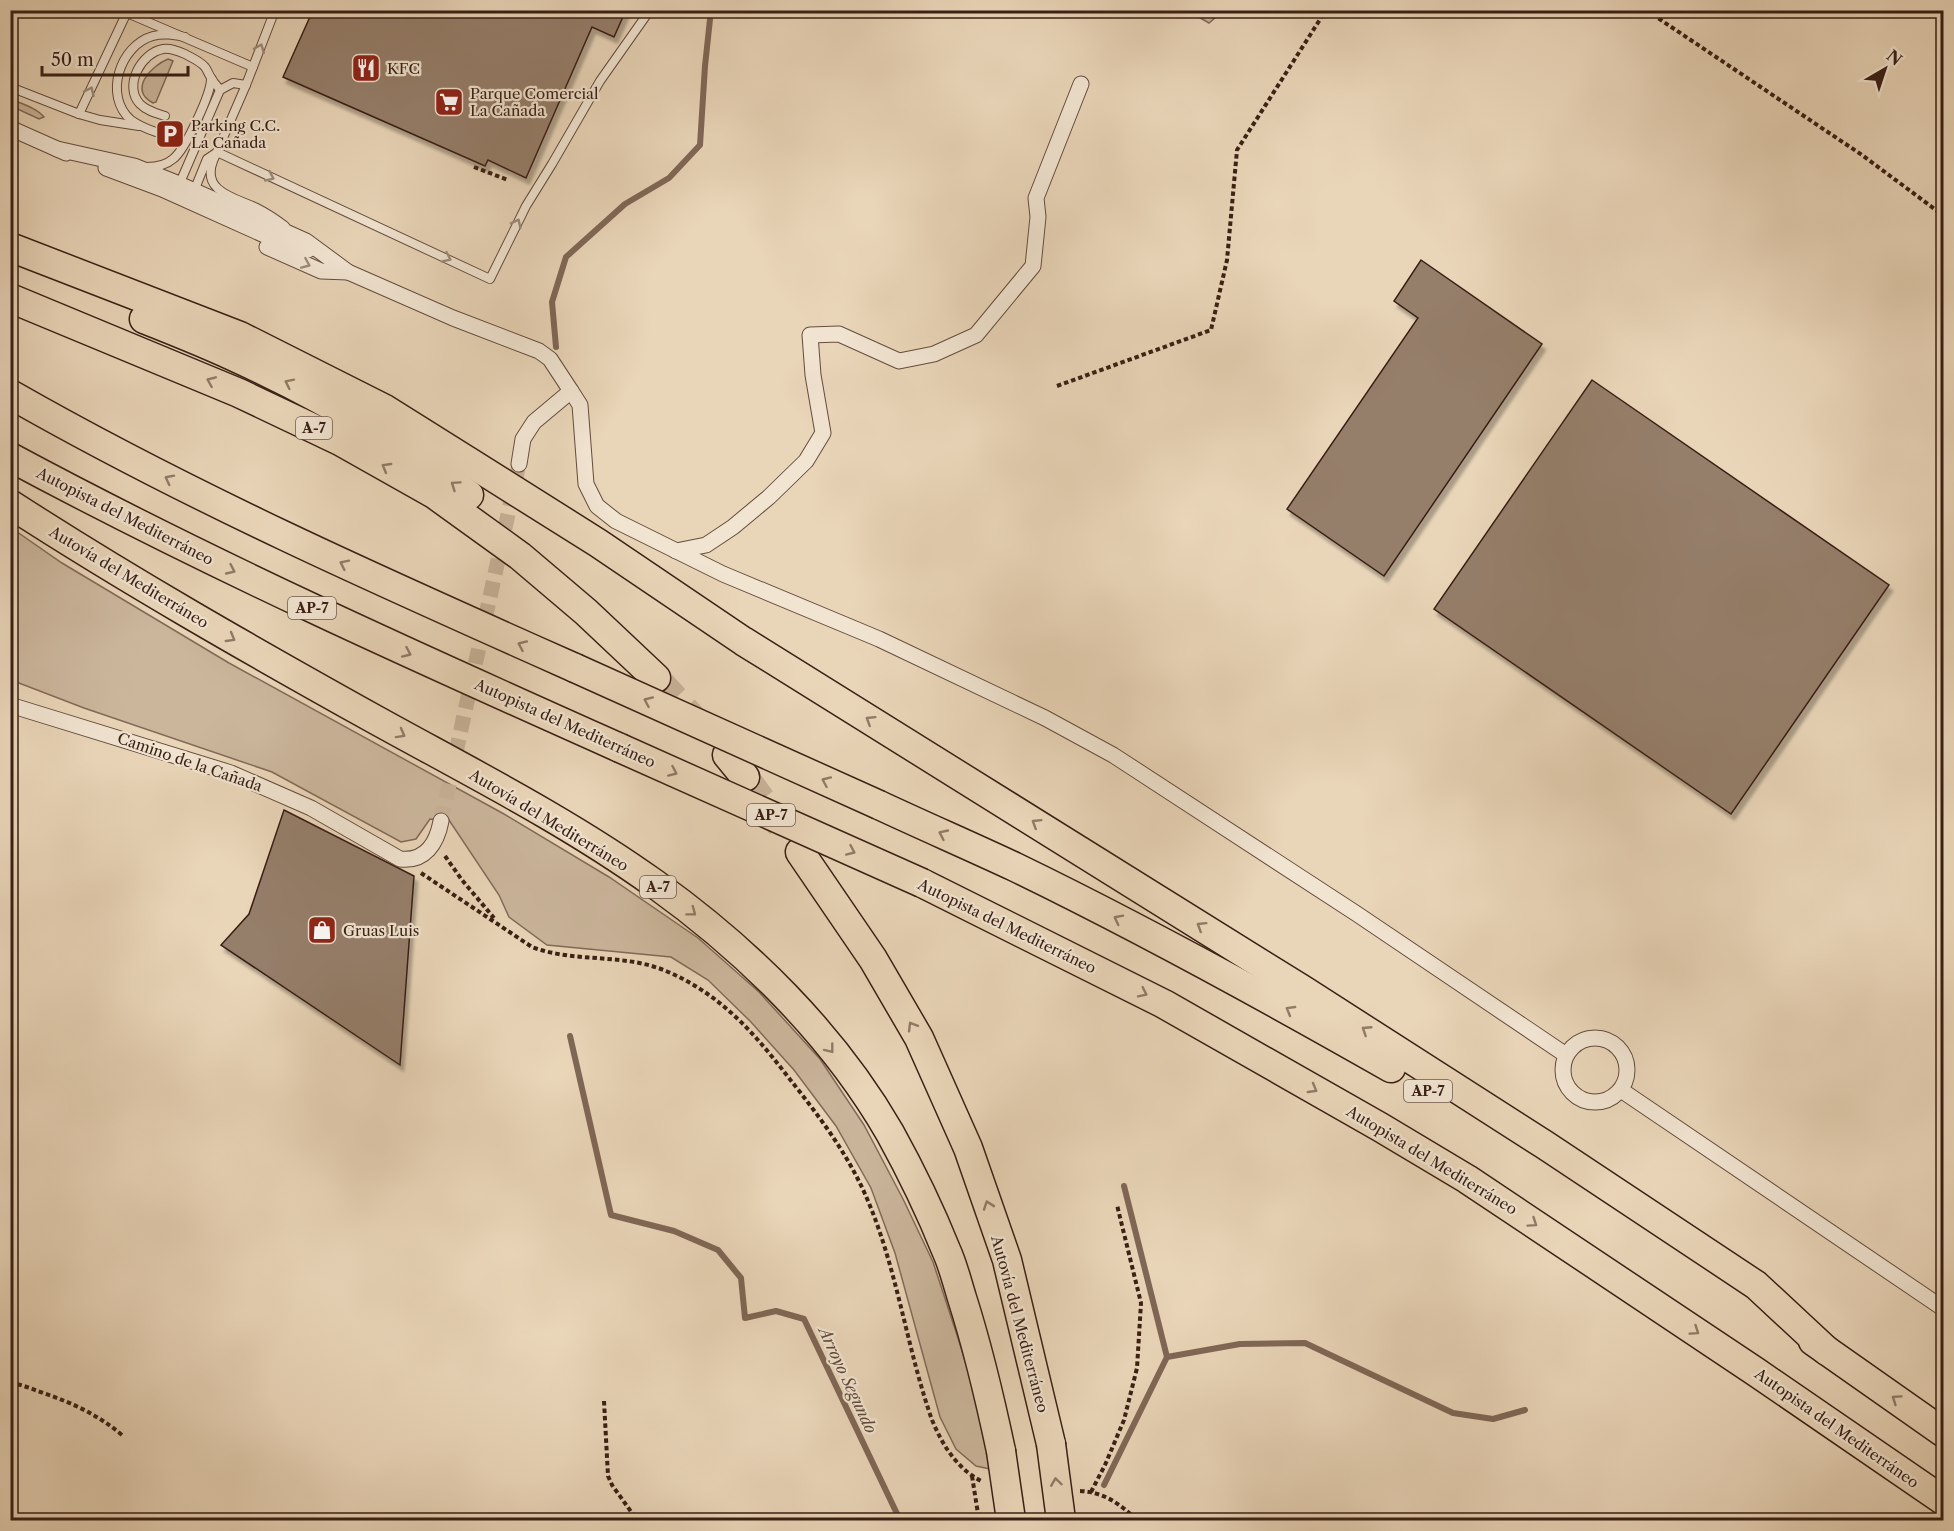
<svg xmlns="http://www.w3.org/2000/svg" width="1954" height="1531" font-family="'Libre Caslon Text',serif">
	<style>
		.green { fill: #cbb69c; stroke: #826a58; stroke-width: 1.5 }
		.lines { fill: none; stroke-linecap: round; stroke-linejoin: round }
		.stream { stroke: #7f6756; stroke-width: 6 }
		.building { fill: #957e6a; stroke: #391f15; stroke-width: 1.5; filter: url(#shadow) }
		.minor-tunnel { stroke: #c6b197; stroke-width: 15; stroke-dasharray: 15 8; stroke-linecap: butt }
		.motorway-tunnel { stroke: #c6b197; stroke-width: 28; stroke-dasharray: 28 14; stroke-linecap: butt }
		.service-casing { stroke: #654c3e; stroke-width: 10 }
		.minor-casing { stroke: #654c3e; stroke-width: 17 }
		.motorway-casing { stroke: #391f15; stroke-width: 31 }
		.path { stroke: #391f15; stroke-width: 4; stroke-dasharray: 4.5 3; stroke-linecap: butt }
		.service { stroke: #f1e4d1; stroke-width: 8 }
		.minor { stroke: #f1e4d1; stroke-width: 15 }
		.motorway { stroke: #e9d5b8; stroke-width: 28 }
		.motorway-bridge-casing { stroke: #391f15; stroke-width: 31; stroke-linecap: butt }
		.motorway-bridge { stroke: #e9d5b8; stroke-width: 28 }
		.oneway { stroke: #9e8b7c }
		.oneway2 { stroke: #917a66 }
		.labels { text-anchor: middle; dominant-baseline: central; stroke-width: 4.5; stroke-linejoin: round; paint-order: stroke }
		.shield { fill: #f1e4d1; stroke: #705a4d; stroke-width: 1.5 }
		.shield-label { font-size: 14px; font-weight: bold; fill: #391f15 }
		.poi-label { font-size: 15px; fill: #391f15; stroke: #f1e4d1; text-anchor: start }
		.street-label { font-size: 15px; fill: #391f15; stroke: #f1e4d1 }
		.water-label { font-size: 16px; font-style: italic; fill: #62493b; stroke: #f1e4d1 }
	</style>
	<defs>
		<filter id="shadow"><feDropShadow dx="3.5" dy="6" stdDeviation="1.5" flood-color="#0004"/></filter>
	</defs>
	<rect width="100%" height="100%" fill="#e9d5b8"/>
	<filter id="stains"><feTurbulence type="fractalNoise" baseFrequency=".00333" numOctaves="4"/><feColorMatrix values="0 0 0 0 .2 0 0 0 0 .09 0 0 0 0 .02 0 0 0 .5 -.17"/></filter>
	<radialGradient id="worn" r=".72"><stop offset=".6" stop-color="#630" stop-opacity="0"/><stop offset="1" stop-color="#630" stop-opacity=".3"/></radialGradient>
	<g class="green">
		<path d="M1188 11H1223L1209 23Z"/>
		<path d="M168 59 173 61 156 102 153 103C128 90 151 66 168 59Z"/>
		<path d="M10 99C22 104 37 108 44 117L39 119 11 106Z"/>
		<path d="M10 527 62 563 229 663 504 814 609 877 698 938 759 992 820 1059 864 1125 903 1199 933 1262 957 1335 982 1415 990 1469 976 1466 956 1449 940 1417 895 1253 871 1188 836 1126 794 1070 751 1022 708 980 671 957 547 945 509 917 499 895 449 820 430 819 416 839 401 842 272 772 84 708 11 680Z"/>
	</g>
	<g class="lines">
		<g class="stream">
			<path d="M556 347 552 302 566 257 625 204 669 178 700 145 705 66 711 10"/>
			<path d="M570 1036 611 1215 674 1231 718 1250 741 1278 745 1318 776 1311 804 1319 900 1520"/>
			<path d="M1124 1186 1167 1357"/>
			<path d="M1104 1485 1167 1357 1240 1344 1305 1343 1453 1413 1493 1419 1525 1410"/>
		</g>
	</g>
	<g class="building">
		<path d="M313 10H626L614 37 592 27 526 178 488 160 485 166 283 77Z"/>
		<path d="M1421 260 1542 344 1384 576 1287 509 1418 318 1394 301Z"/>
		<path d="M1592 380 1889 585 1731 814 1434 609Z"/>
		<path d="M284 810 414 876 400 1065 221 945 249 914Z"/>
	</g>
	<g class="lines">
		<path class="minor-tunnel" d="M441 821 519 464"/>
		<g class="motorway-tunnel">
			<path d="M656 678 699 725"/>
			<path d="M745 777 781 826"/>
		</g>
		<g class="service-casing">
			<g id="service">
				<path d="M275 10 246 85 213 161C201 192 236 198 257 208 267 213 276 219 285 226"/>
				<path d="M127 13 253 67"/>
				<path d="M10 87 79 114 128 10"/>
				<path d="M79 114 100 120 139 126"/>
				<path d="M165 116C156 113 147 111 140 104 123 86 141 53 163 49 171 48 178 51 185 54 192 58 200 61 205 67 208 71 209 76 212 79 214 84 218 86 220 90"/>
				<path d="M156 132C147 129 138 125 131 120 103 96 120 45 153 36 164 33 174 35 185 37"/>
				<path d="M217 152 490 279 526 206 552 164 600 81 650 10"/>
				<path d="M147 167C156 167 166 165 173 159 185 150 211 94 211 79"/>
				<path d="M179 185 220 90 233 83 246 85"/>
				<path d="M194 191 207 159 216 153"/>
			</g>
		</g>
		<g class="minor-casing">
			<g id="minor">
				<path d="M10 128 66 153"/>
				<path d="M57 149 134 166 179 184 306 241 348 272 453 318 539 351 550 359 571 391 534 422 523 439 519 464"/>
				<path d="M106 168 162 189 282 243 308 250"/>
				<path d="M267 247 321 271 348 272"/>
				<path d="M571 391 580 405 586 484 597 506 616 521 723 574 879 639 1045 718 1113 755 1357 914 1566 1055"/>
				<path d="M676 551 706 545 733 527 769 497 806 461 823 433 813 375 810 335 839 334 899 361 934 354 976 335 1033 266 1038 217 1036 198 1081 84"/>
				<path d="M10 705 231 773 311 808 400 859C425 862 437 843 441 821"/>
				<circle cx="1595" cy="1070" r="32"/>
				<path d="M1621 1090 1944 1309"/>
			</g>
		</g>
		<g class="motorway-casing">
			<g id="motorway">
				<path d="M10 247 240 336 385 409 598 543 743 641 1303 990 1545 1145 1756 1285 1827 1351"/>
				<path d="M10 298 239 393 340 441 434 494 520 556 586 612 656 678"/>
				<path d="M144 319C177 332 210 345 241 360 321 397 399 442 469 495"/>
				<path d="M10 394C192 498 384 583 575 668"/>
				<path d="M10 457C209 564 414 656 620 748"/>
				<path d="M10 504C129 581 252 651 376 720 470 772 567 821 655 884 747 950 833 1034 890 1133 911 1171 930 1210 946 1250 953 1265 957 1282 962 1298 978 1348 990 1399 1001 1451"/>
				<path d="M727 755 745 777"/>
				<path d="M879 805C924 826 970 846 1015 867 1143 929 1268 998 1391 1068"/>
				<path d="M800 852 873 959 919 1038 968 1148 1007 1260 1051 1444"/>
				<path d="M922 883 1164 1004 1380 1127 1467 1179 1756 1372 1944 1501"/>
				<path d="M1813 1341 1944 1433"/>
			</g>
		</g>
		<g class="path">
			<path d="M1646 10 1862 155 1944 216"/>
			<path d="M474 167 508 180"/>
			<path d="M1057 386 1211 330 1227 260 1237 150 1326 10"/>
			<path d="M445 856 462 880 494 918"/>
			<path d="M421 873 532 947C574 963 624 953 666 971 718 993 751 1029 785 1073 815 1111 845 1149 865 1194 897 1266 906 1346 932 1420 943 1446 957 1469 983 1482"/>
			<path d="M10 1383C21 1384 32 1389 43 1393 73 1403 98 1415 122 1435"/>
			<path d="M604 1401 608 1476 612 1485 637 1520"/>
			<path d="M972 1476 979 1520"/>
			<path d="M1080 1491C1104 1492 1120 1504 1137 1520"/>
			<path d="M1091 1492 1105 1465 1124 1420 1137 1368 1141 1303 1117 1205"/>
		</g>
		<use href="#service" class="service"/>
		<use href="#minor" class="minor"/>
		<use href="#motorway" class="motorway"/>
		<g class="motorway-bridge-casing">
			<g id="motorway-bridge">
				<path d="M575 668 879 805"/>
				<path d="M620 748 922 883"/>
				<path d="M1051 1444 1061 1520"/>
				<path d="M1001 1451 1011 1520"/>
			</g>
		</g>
		<use href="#motorway-bridge" class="motorway-bridge"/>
	</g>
	<defs><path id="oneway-chevron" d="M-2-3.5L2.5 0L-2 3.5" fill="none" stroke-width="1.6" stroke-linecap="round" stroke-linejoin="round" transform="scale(1.5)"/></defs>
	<g class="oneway">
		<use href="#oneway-chevron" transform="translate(260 48) rotate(-68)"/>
		<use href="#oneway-chevron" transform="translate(90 91) rotate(-65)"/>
		<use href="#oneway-chevron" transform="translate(270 177) rotate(25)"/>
		<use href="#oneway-chevron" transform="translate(517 223) rotate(-64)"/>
		<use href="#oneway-chevron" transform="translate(447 258) rotate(25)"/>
		<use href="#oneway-chevron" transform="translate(306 264) rotate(23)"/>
	</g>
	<g class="oneway2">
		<use href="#oneway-chevron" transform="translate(211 381) rotate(-157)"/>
		<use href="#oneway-chevron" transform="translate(289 383) rotate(-154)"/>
		<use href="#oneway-chevron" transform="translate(386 467) rotate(-150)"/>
		<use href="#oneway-chevron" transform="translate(169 479) rotate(-153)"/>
		<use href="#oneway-chevron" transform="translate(455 485) rotate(-146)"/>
		<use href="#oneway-chevron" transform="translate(344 564) rotate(-154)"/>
		<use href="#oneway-chevron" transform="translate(231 570) rotate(25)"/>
		<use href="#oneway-chevron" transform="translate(231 638) rotate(30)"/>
		<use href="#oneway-chevron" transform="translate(522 645) rotate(-156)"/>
		<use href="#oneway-chevron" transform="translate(407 653) rotate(24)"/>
		<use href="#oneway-chevron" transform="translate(648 701) rotate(-156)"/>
		<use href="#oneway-chevron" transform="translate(870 720) rotate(-148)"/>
		<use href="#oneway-chevron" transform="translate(401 734) rotate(29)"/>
		<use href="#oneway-chevron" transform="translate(673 772) rotate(24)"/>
		<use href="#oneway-chevron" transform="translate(826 781) rotate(-156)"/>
		<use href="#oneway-chevron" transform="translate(1036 823) rotate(-148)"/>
		<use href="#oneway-chevron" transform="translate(943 834) rotate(-155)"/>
		<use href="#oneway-chevron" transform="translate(851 851) rotate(24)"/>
		<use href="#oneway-chevron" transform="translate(692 912) rotate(37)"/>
		<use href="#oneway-chevron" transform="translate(1118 919) rotate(-153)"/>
		<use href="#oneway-chevron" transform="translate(1201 926) rotate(-148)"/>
		<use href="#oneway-chevron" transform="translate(1143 993) rotate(26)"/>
		<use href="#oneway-chevron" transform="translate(1290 1010) rotate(-150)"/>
		<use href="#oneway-chevron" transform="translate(912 1026) rotate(-121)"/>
		<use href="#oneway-chevron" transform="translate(1366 1030) rotate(-147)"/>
		<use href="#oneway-chevron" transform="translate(830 1049) rotate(52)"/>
		<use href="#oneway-chevron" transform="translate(1313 1089) rotate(30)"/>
		<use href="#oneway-chevron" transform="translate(988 1205) rotate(-109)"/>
		<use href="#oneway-chevron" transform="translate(1533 1223) rotate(34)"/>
		<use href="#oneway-chevron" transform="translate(1695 1331) rotate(34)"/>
		<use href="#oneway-chevron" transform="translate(1896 1399) rotate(-145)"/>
		<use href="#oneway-chevron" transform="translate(1056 1482) rotate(-98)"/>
	</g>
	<defs>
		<g id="restaurant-square" transform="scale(1.5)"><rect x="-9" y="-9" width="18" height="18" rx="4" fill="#8f2418" stroke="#f1e4d1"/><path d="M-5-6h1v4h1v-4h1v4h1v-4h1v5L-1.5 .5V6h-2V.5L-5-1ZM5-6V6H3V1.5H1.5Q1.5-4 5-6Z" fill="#fff"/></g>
		<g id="supermarket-square" transform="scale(1.5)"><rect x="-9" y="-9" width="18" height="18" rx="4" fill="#8f2418" stroke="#f1e4d1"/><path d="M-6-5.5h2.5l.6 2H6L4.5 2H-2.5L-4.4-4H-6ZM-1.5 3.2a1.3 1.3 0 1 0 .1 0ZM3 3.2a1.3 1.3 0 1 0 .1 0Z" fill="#fff"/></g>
		<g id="parking-square" transform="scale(1.5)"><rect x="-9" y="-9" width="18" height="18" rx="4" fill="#8f2418" stroke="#f1e4d1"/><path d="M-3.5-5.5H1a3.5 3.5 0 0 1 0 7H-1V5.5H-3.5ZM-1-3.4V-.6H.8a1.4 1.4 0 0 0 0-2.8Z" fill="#fff"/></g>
		<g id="shop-square" transform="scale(1.5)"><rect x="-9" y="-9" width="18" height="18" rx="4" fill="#8f2418" stroke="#f1e4d1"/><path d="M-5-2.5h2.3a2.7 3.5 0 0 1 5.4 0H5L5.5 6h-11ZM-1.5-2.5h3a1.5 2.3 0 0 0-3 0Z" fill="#fff"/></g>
	</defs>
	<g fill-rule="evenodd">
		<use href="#restaurant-square" x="366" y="68"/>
		<use href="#supermarket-square" x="449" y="102"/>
		<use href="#parking-square" x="170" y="134"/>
		<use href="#shop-square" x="322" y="930"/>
	</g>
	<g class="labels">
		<g class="shield">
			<rect x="296" y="417" width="36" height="22" rx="4.5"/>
			<rect x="288" y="597" width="48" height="22" rx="4.5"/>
			<rect x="747" y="804" width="48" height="22" rx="4.5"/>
			<rect x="640" y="876" width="36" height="22" rx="4.5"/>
			<rect x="1404" y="1080" width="48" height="22" rx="4.5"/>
		</g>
		<g class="shield-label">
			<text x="314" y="428">A-7</text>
			<text x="312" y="608">AP-7</text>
			<text x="771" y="815">AP-7</text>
			<text x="658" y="887">A-7</text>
			<text x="1428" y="1091">AP-7</text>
		</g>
		<g class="poi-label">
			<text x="387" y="68">KFC</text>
			<text x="470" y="93">Parque Comercial<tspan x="470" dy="17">La Cañada</tspan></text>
			<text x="191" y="125">Parking C.C.<tspan x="191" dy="17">La Cañada</tspan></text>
			<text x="343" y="930">Gruas Luis</text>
		</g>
		<g class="street-label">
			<text transform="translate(125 516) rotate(27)">Autopista del Mediterráneo</text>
			<text transform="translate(129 577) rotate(31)">Autovía del Mediterráneo</text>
			<text transform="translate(565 723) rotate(24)">Autopista del Mediterráneo</text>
			<text transform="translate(190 762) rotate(19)">Camino de la Cañada</text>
			<text transform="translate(549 820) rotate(31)">Autovía del Mediterráneo</text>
			<text transform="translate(1007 926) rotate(26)">Autopista del Mediterráneo</text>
			<text transform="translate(1432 1160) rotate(31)">Autopista del Mediterráneo</text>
			<text transform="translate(1020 1324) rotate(75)">Autovía del Mediterráneo</text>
			<text transform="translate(1837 1428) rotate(35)">Autopista del Mediterráneo</text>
		</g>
		<g class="water-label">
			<text transform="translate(848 1380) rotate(65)">Arroyo Segundo</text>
		</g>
	</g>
	<rect width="1954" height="1531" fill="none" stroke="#e9d5b8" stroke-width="36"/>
	<rect x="12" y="12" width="1930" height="1507" fill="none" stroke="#391f15" stroke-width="3"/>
	<rect x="18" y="18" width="1918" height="1495" fill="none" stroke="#391f15" stroke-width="1.5"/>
	<g transform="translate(1885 69) rotate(39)" stroke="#f1e4d1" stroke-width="4.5" paint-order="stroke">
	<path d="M0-4.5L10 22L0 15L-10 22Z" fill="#391f15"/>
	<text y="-9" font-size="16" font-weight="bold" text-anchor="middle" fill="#391f15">N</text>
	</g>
	<path d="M42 66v9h146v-9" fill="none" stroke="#391f15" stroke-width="3"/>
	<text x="51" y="66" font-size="18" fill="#391f15" stroke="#f1e4d1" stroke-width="4.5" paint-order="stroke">50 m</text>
	<rect width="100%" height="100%" filter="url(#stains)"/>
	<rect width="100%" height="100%" fill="url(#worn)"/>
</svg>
